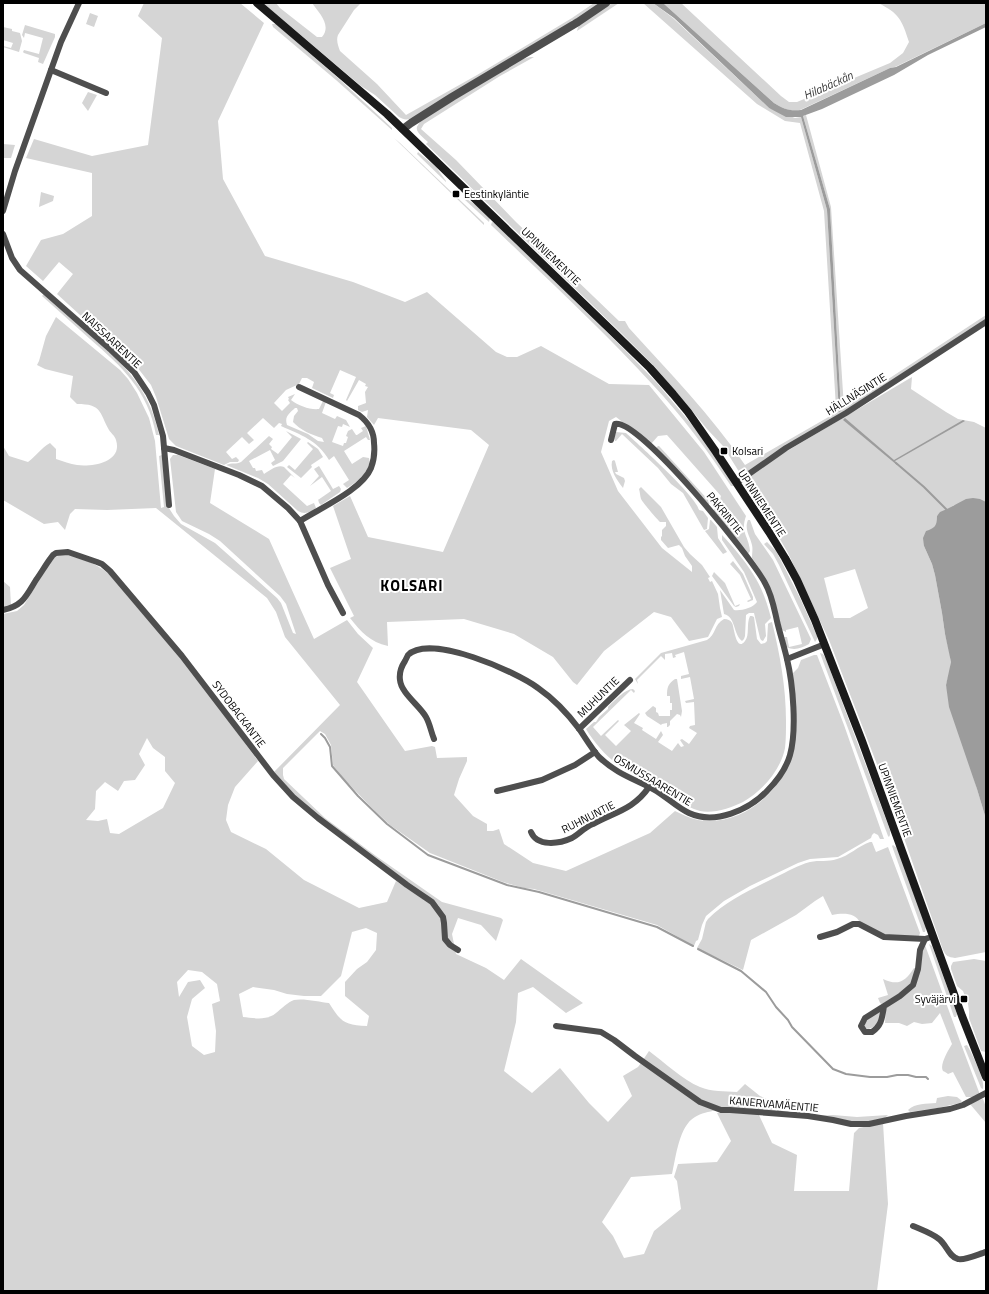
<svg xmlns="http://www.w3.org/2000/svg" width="989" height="1294" font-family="'Titillium Web',sans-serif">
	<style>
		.green { fill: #d5d5d5; fill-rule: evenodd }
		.water { fill: #9c9c9c }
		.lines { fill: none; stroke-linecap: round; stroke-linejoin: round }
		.stream { stroke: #9c9c9c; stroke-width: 2 }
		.minor { stroke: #4e4e4e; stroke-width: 6 }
		.tertiary { stroke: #4e4e4e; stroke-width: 8 }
		.secondary { stroke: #1b1b1b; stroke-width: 8 }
		.poi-dot { fill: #000; stroke: #fff; stroke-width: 1.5 }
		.labels { text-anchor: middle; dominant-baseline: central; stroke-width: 4; stroke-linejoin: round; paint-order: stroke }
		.poi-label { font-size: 11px; fill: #000; stroke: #fff; text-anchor: start }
		.street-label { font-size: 11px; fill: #000; stroke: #fff }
		.water-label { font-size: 12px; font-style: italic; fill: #3d3d3d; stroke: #fff }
		.district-label { font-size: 15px; font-weight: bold; letter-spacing: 1px; fill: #000; stroke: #fff }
	</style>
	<rect width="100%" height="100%" fill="#fff"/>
	<g class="green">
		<path d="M144 3H240L264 23 218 121 223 179 265 256 353 282 405 302 427 292 496 352 507 357H517L541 346 609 384 649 385 704 452 746 516C740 533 749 536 750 551L748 554 713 511 718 505 721 496 667 435 658 436 651 444 616 417 609 421 601 452 618 491 662 548 692 572V566L685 556 682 548 679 545 668 548 661 540V537L662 536V530L666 526V522H660C656 518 643 503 641 499 640 496 640 492 639 489L641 487 661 507 684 547 690 554 702 565 710 577 708 578 710 582 712 581 718 594 720 608 722 617 717 619 708 637 689 641 671 617 654 612 604 651 577 685 573 682 553 657 514 634 464 619 387 622 388 646C370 642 361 632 350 618L354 616 330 568 351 559 333 506 350 496 368 537 443 552 489 445 471 430 378 418 374 425 367 417 368 410 362 412 358 410V406L366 403 365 392 368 387 365 386 366 384 359 380 347 401 346 400 356 377 340 370 330 393 334 395 333 398 312 388 314 382 307 378H302L299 384 286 390 274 403 282 411 290 403 288 400 289 399 288 397 295 394 291 400C299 406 310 410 319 409L323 401 326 402 322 413 335 419 337 416 346 420 350 427 343 424 342 427 338 426 332 442 343 446 344 443H346L348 437 346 436 348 431 352 429 356 435H357L363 431 361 428 366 426 370 440H368L366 437 344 451 352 464 363 457 369 458C372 470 356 483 347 488L343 484 349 480 334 456 329 460C317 440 301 435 281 426L282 424 279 423 274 428 263 418 247 433 254 440 249 444 242 437 226 452 232 459 236 457 239 460 238 462H230L224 465 176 446 169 439 156 397 151 385 137 367 57 294 73 274 59 262 43 281 26 266 41 240 63 234 92 216V173L26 158 34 139 92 156 148 145 162 38 138 16ZM295 408H297L298 411 294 416 293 422C300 430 312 435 322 438L324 442 318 441 308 434 287 425C284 416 290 413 295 408Z"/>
		<path d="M263 3H276L280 8 317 37H322C332 25 319 13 312 3H361L354 10 338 35C336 40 338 46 340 51L377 84 406 115 477 75 572 18 594 3H601L576 20H572L569 24 413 118C407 120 404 120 399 117L375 95 361 86Z"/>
		<path d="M612 3H619L577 31 578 27 580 25Z"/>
		<path d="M643 3H653L673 18 769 108 795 118 801 117 827 210 839 412 841 411 830 209 803 116 806 115 831 207 844 408 986 315V319L744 476 741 475 723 446 707 429 689 407 655 367 618 330 426 144 428 142C424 138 413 131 418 125 419 123 421 121 423 119L520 60 530 57H534L500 76 424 124 421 129 456 160 516 222 619 321H625L629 328C669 372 711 415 745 465L832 415 836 408 824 211 800 123 785 121 757 104Z"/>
		<path d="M663 3H681L781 96 789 102H797L890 63 903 53 909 42C902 20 899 13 878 3H986V23L895 67 890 68 800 110C788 111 784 109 774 103Z"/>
		<path d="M90 13 98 16 94 27 86 24Z"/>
		<path d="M272 24H276L338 78 392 128V130L336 80 273 27Z"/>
		<path d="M25 25 55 34V37L43 64 38 62 39 58 24 53 23 52 24 50 39 54 43 38 25 33 24 38 22 35Z"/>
		<path d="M3 27 12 29V31L20 33 22 41 19 52 3 47V46L11 48 13 43 3 40Z"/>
		<path d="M88 92 97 95 88 111 82 103Z"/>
		<path d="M394 138 400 143 484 223V225Z"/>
		<path d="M3 144 15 145 11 158H3Z"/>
		<path d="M418 152 436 167 446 181V182L417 154Z"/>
		<path d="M41 192 54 196 53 201 39 207Z"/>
		<path d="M465 198 479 207 490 218 489 222 464 199Z"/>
		<path d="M492 222 495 223 625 350 657 383 703 438 735 486H731C708 451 682 416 653 385 602 329 546 278 491 225Z"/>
		<path d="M44 294C60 308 76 322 92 336 126 367 149 388 159 435H156C148 390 122 367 90 339 74 325 58 310 42 296Z"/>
		<path d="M56 317 120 370 128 379 137 393 149 418 155 441 161 508 164 507 159 456 162 455 167 505 174 516 181 524 215 543 277 598 281 603 293 633 296 634 286 604 280 596 220 541 209 534 182 521 176 512 170 459 173 455H178L215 469 210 503 269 539 314 639 347 620 358 634 373 648 357 682 405 751 432 746 435 747 437 758 467 757V761L459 779 454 795 473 816 487 824V831H493L499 829 504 844 533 863 566 871 650 833 675 811C682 814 689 818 698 820 740 827 782 793 792 753 794 746 793 737 793 729 793 710 793 692 793 673L798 668 801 660 814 655H817L844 725 884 839H880L878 835 874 833 872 835 871 838 838 857 810 859 798 863 750 886 724 901 706 916 702 925 698 940 696 941 694 946 657 925 534 889 524 888 503 882 430 853 390 825 371 807 343 778 333 765 331 745 325 734 320 731 283 768V775L284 779 325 818 376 856 442 902 501 918 503 920 496 941 481 925 458 918 452 934 456 954 486 968 504 980 521 959 583 1003 566 1013 533 987 518 993 516 1022 504 1071 532 1093 560 1068 589 1103 608 1122 632 1096 623 1076 638 1067 641 1063 716 1110C709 1112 701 1113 695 1117 679 1126 676 1157 672 1174L631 1177 602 1222 613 1236 624 1258 644 1254 654 1231 681 1209 677 1181 674 1177 678 1164 717 1162 731 1141 717 1113 731 1112 758 1113 772 1143 797 1155 794 1191H849L854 1133 859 1128 883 1123 888 1204 877 1291H3V614L17 611 24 605 53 558C56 557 59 555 62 555 75 553 98 565 109 574L183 661 219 708 258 761 235 787 228 805 226 820 231 832 266 849 304 880 359 908 387 902 396 881 436 908 439 906 303 804 273 773 340 705 285 637 276 612 267 598 156 508 107 510 75 509 70 514 65 530 58 522 44 524 3 500V446L9 456 28 462C36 456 41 448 50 443L56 449V459C63 461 70 464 77 465 93 467 123 462 116 440 115 436 111 433 109 430 99 412 102 404 77 404L70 397 73 376 45 369 37 365 39 361 46 336ZM147 738 153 748 165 757V771L175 783 163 808 119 834 110 833 107 819 98 821 86 820 95 809 96 791 105 782 118 791 124 781 135 780 145 765 139 754ZM366 928 377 933 376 950 367 962 357 969 345 982V996L369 1016 367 1026C344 1025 341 1022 329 1003 320 1002 303 998 294 1000 288 1002 281 1009 276 1013 267 1021 253 1018 243 1017L239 994 253 987 274 990 287 994 304 996H321L341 976 352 932ZM188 970 202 972 217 984 220 1001 212 1004 216 1031 215 1052 204 1055 192 1046 187 1017 192 999 205 988 200 980 188 982 179 997 177 982Z"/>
		<path d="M912 377 911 389 946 412 958 419 974 422 986 428V502L954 505 937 516V523L936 527 932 529 924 546 932 564 935 575 942 613 945 634 950 654 951 662 950 671 946 685 986 819V952L955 958C948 957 946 956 943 950L890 798 829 640 788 553 748 484C749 472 768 463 777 457ZM855 569 868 608 850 618H834L824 578Z"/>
		<path d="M286 431 301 439 283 461 273 466 271 463 275 460 270 450 249 461 253 468H255L256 471 262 470 264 474C270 470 278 464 284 467L295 478 291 475 283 484 307 506 314 503 316 508C310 512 305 515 298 511L268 484 258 478 226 465C232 462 236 465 241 462L269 436 273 439 269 444 272 447 271 449 278 454 292 437Z"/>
		<path d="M616 432 626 433C638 444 697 497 699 510L703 511 708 518 707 529 704 530 683 493 671 484 658 468 622 434 616 441H615L614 438Z"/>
		<path d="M308 442 318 449 323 457 311 465 312 467 301 478 287 467 289 465 295 470 313 449 307 443Z"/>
		<path d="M658 446H659L710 502 709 504H708L656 448Z"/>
		<path d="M614 460 615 461 618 472H615L616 474 624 478 625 481 623 488C617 480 610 471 612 461Z"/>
		<path d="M319 466 333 489 339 486 341 489 340 492 321 505 319 503 318 499V500L331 491 322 477 310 486 319 476 314 469Z"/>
		<path d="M710 520H711L717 527 718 538 727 552 723 554 705 531 709 529Z"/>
		<path d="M748 520H750L755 534 773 560 811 639 809 644C801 648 795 651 786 647L784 637H787L789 647 802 644 798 627 786 630V632L782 630C775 601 770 582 752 558 752 553 753 549 752 545 750 536 744 529 748 520Z"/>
		<path d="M722 535C727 540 732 546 737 552 755 574 764 590 771 618L765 624 766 636 763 641 761 640 760 638 754 613H749L746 615 745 636 744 639 742 641C733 634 736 617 724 614L720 590 734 610C741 611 753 608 757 602L744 572 722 540Z"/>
		<path d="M767 542 776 551 800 598 817 636V639L815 642 779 565 773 554 764 544Z"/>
		<path d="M733 561 743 574 753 597V600L748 602 747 601 751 599 740 575 730 564Z"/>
		<path d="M714 572 725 583 735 606 740 604 739 606 736 607 734 606 712 576Z"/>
		<path d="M3 581 10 587 11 607 3 609Z"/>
		<path d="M750 616H752L754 617 757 639 761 644 765 643 767 641 768 624 769 623 772 622C780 655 786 687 786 721 786 730 786 739 785 748 781 770 762 791 743 802 731 808 713 814 700 811 683 807 673 794 659 786 649 780 638 777 629 771 611 762 597 747 586 729L594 722H596L599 717 608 709V707C614 701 625 689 633 689L635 691 634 693 631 690 593 727 601 736 618 720 619 721 605 735 616 746 631 731 624 725 639 713 640 714 634 723 643 728 642 730 656 739 661 731 663 735 658 742 672 751 678 743 681 747 684 746 680 740 682 739 689 744 697 733 689 728 690 726 695 725 694 702 686 703 685 701 694 699 690 677 681 679V676L689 674 684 652 675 655 676 657 673 658 672 653 665 654V660L661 656 637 680 638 684 635 679 661 653 707 640C716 635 714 624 724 619 728 619 730 620 732 623 734 626 736 653 745 641 750 635 746 624 750 616Z"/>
		<path d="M820 653 823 654 826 659 890 830V835L889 837 888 836Z"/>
		<path d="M675 679H677L682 711 681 717 680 715 677 714 670 721V725L668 727H667V723L662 724 661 725 647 716 645 713 653 706 656 708V712L658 713 659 716H670V710H672V703H670V696H667C667 687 668 684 675 679Z"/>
		<path d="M870 842H872L876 852 888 847 920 933 919 936 889 937 860 923C856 912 842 913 832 915L823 896 815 901 796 915 751 940 743 970 697 948 702 939 706 922 708 919C727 900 753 889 776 877 787 872 798 865 810 862 819 860 828 862 837 859 849 856 858 846 870 842Z"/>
		<path d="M893 845 897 848 926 927 925 932H923L892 846Z"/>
		<path d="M929 944 932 946 957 1014 956 1017H954Z"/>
		<path d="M925 945 961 1044 979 1092V1094L973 1097H966L953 1072 948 1074C948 1074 944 1071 943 1071 939 1065 949 1049 952 1044L940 1013 932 1023 922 1024 914 1022 907 1026 899 1023H885L886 1008 913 988 922 949Z"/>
		<path d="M974 959 986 961V1052L981 1051 969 1018V1011L968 1004 963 991 957 986 951 969V966L953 962Z"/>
		<path d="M914 968H916L911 983 905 990 882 1004 880 1003 878 998 888 995 883 979C898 986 905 982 914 968Z"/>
		<path d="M880 1012 881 1014C878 1022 876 1027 868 1029L866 1028 864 1025C867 1018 873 1015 880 1012Z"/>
		<path d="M967 1045C972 1054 985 1079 983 1089L981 1088 964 1046Z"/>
		<path d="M649 1051C664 1062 683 1080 700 1087 711 1092 725 1091 737 1092L745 1084 760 1096 784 1107 782 1112 723 1109 701 1101 643 1060Z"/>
		<path d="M948 1096 957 1097 962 1101 960 1103 938 1108 910 1112 908 1110C915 1103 927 1104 936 1103L937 1098Z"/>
		<path d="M983 1099 986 1107V1123L970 1104 978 1100Z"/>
		<path d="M833 1115 857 1117 888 1115 884 1119 855 1123 812 1116Z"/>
	</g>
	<g class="water">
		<path d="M653 3H663L774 103C784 109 788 111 801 110L890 68 896 67 986 23V27L928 55 894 75 822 109 803 116 830 209 841 411 839 412 827 210 801 117H786L769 108 674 18Z"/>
		<path d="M845 418 894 460 963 420 965 421 895 461 898 464 897 465 843 420Z"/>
		<path d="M973 498 980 499 986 502V819L977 789 949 707 946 685 951 662 945 634 942 613 935 575 932 564 924 546 923 538 926 531C935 528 937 526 937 516L940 512 947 509 966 499Z"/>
	</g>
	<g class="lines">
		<g class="stream">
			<path d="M896 463 924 487 947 510"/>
			<path d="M321 734 325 738 330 747 332 766 358 796 387 824 428 855 507 885 539 892 657 927 693 946"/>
			<path d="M698 949 741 971 766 992 776 1007 788 1020 792 1027 833 1069 846 1074 870 1077H887L897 1075H908L916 1077H926L928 1079"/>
		</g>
		<g class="minor">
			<path d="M51 70 106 93"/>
			<path d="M3 211 15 171 51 70 61 42 79 3"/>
			<path d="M3 234 12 258 20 270 111 350 134 372 148 393 154 405 163 436 169 505"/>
			<path d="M611 440 615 424C639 418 752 558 765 583 772 595 774 608 777 621 780 634 784 646 787 659"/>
			<path d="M164 448 174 450 239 475 262 486 288 508 300 521C320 508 362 490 371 468 374 460 375 452 374 443 374 432 368 422 359 415L299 387"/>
			<path d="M736 483 786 448 846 413 986 322"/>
			<path d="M300 521 328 585 343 613"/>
			<path d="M3 610C23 606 26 596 36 580 41 573 45 566 50 559L53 555 56 553 68 552 97 562 102 564 110 571 182 656 273 775 293 797 318 818 407 885 432 902 443 917 444 923 445 939 450 945 458 950"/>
			<path d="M579 729 630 680"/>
			<path d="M434 739C431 732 430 724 426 717 420 706 401 693 400 680 399 673 401 667 405 661 406 659 407 657 408 655 430 633 517 672 538 688 554 699 568 714 580 730 586 739 592 749 599 757 617 774 632 778 653 789 666 796 676 807 689 813 715 825 749 810 767 791 777 781 786 769 790 755 797 730 793 684 787 659L825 644"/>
			<path d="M497 791 542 780 575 765 595 752"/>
			<path d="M531 832C537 847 559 844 572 838 579 834 585 827 593 824 615 812 634 809 649 787"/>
			<path d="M820 937 837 932 853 924H859L884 937 925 939 928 938"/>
			<path d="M884 1006C882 1018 882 1025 872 1032H865L861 1026 865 1018 900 996 913 985 918 969 920 950 925 939"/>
			<path d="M556 1026 601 1032 614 1040 635 1056 700 1102 721 1110H730L808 1116 833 1120 851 1124H869L906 1116 950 1109 963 1105 986 1093"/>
			<path d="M913 1226C922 1230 931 1233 939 1239 946 1244 949 1257 958 1259 964 1261 979 1254 986 1252"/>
		</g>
		<path class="tertiary" d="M403 129 411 123 452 97 578 22 606 3"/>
		<path class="secondary" d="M257 3 387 114 612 331 650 368 673 394 688 412 716 452 769 532 785 558 797 580 815 620 862 741 962 1016 986 1077"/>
	</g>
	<g class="poi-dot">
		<rect x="452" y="190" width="8" height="8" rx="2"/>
		<rect x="720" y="447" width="8" height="8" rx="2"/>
		<rect x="960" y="995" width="8" height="8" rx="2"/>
	</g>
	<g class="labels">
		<g class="poi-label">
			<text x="464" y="194">Eestinkyläntie</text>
			<text x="732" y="451">Kolsari</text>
			<text x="956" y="999" text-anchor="end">Syväjärvi</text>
		</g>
		<g class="street-label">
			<text transform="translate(551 256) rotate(44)">UPINNIEMENTIE</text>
			<text transform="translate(112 340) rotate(43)">NAISSAARENTIE</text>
			<text transform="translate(856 394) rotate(-32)">HÄLLNÄSINTIE</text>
			<text transform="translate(762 503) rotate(57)">UPINNIEMENTIE</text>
			<text transform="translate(725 513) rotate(51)">PAKRINTIE</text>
			<text transform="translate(598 697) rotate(-44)">MUHUNTIE</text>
			<text transform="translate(239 714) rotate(53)">SYDOBACKANTIE</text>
			<text transform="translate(653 780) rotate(31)">OSMUSSAARENTIE</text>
			<text transform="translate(895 800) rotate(70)">UPINNIEMENTIE</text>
			<text transform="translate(588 817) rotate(-27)">RUHNUNTIE</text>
			<text transform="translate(774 1104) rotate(5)">KANERVAMÄENTIE</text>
		</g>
		<g class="water-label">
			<text transform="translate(828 85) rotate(-24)">Hilabäckån</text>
		</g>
		<g class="district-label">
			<text x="412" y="585">KOLSARI</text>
		</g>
	</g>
	<rect width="989" height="1294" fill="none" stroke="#000000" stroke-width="8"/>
</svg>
